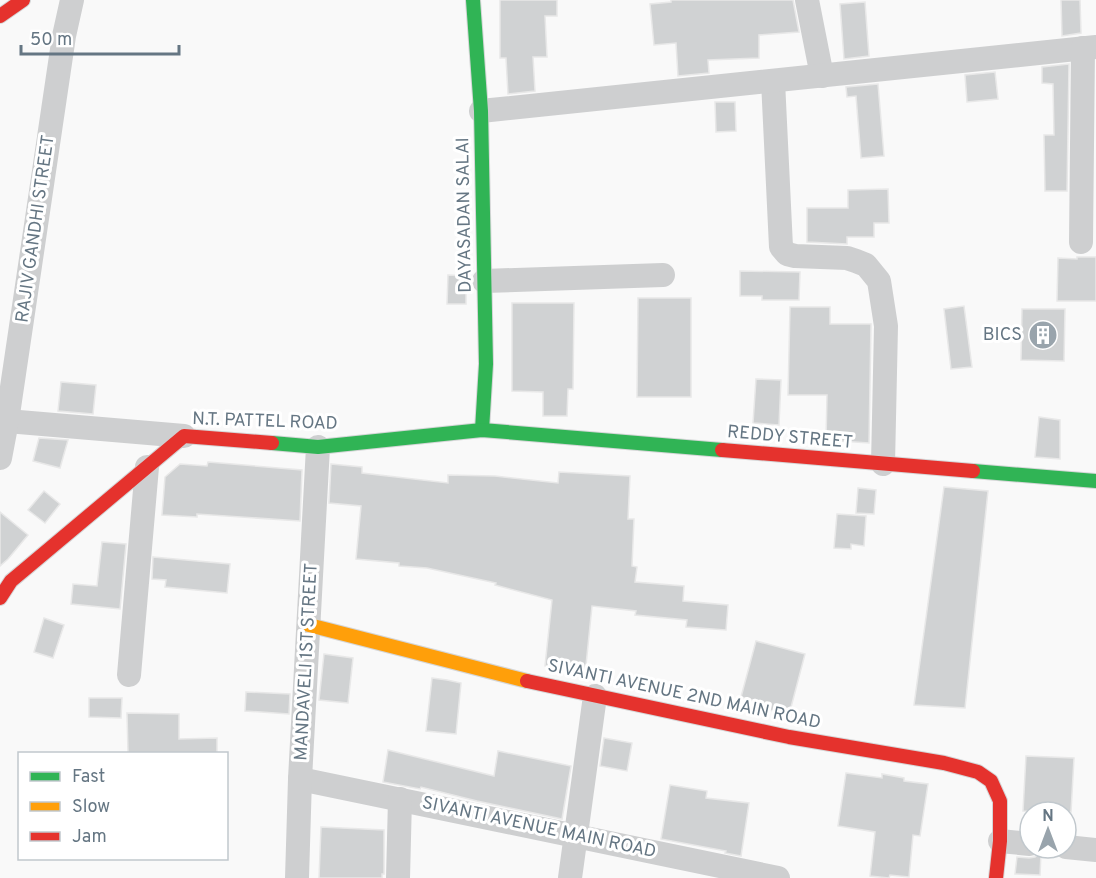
<svg xmlns="http://www.w3.org/2000/svg" width="1096" height="878" font-family="Overpass,sans-serif">
	<style>
		.building { fill: #d0d2d3; stroke: #e8e8e8; stroke-width: 1.5 }
		.lines { fill: none; stroke-linecap: round; stroke-linejoin: round }
		.fast-casing { stroke: #d5d6d7; stroke-width: 16 }
		.slow-casing { stroke: #d5d6d7; stroke-width: 16 }
		.jam-casing { stroke: #d5d6d7; stroke-width: 16 }
		.street { stroke: #cecfd0; stroke-width: 24 }
		.fast { stroke: #30b455; stroke-width: 14 }
		.slow { stroke: #ff9f0a; stroke-width: 14 }
		.jam { stroke: #e5322d; stroke-width: 14 }
		.labels { text-anchor: middle; dominant-baseline: central; stroke-width: 6; stroke-linejoin: round; paint-order: stroke }
		.street-label { font-size: 18px; fill: #657683; stroke: #fff }
		.poi-label { font-size: 18px; fill: #657683; stroke: #fff; text-anchor: end }
	</style>
	<rect width="100%" height="100%" fill="#f9f9f9"/>
	<g class="building">
		<path d="M500 0H557V16H545L547 57H533L535 91 508 94 506 58H500Z"/>
		<path d="M671 0H793L799 32 759 35V58L708 60 709 73 678 76 676 43 654 45 650 4 671 2Z"/>
		<path d="M1061 0H1080L1081 33 1062 36Z"/>
		<path d="M865 2 869 56 844 59 840 4Z"/>
		<path d="M1069 64 1067 191H1045L1044 135H1054L1053 84 1042 83V67Z"/>
		<path d="M995 72 998 99 967 102 965 75Z"/>
		<path d="M878 84 884 156 861 158 856 96 847 97 846 87Z"/>
		<path d="M715 102H735L736 131 716 132Z"/>
		<path d="M888 189 889 223H874V237H847V244L807 242V208H848V190Z"/>
		<path d="M1077 257H1096V301H1057L1058 258 1077 259Z"/>
		<path d="M740 271 800 272 799 300H762V296H740Z"/>
		<path d="M448 275 466 276V304H447Z"/>
		<path d="M638 298H691V397H637Z"/>
		<path d="M512 303H574L573 389H568L567 416H543V392L512 391Z"/>
		<path d="M964 306 972 367 951 369 944 309Z"/>
		<path d="M790 307H830V324H871L869 443 826 440 827 395H788Z"/>
		<path d="M1022 309H1065L1064 361 1021 360Z"/>
		<path d="M756 379 781 380 779 425 753 423Z"/>
		<path d="M61 382 96 385 93 414 58 411Z"/>
		<path d="M1039 417 1060 420V459L1035 457Z"/>
		<path d="M39 438 68 440 60 468 33 461Z"/>
		<path d="M208 462 302 470 300 521 197 514V517L162 515 165 477 180 464 207 466Z"/>
		<path d="M331 464 362 467V473L448 483V475L495 476 558 483 559 472 630 476 628 519H634L632 566 637 567 635 582 684 586 683 601 728 605 726 630 686 627 687 620 635 615 636 611 592 606 585 675 545 666 552 600 495 585 496 583 427 568 399 566V563L356 559 361 506 329 503Z"/>
		<path d="M944 487 988 491 965 708 914 705Z"/>
		<path d="M858 488 876 490 874 514 856 513Z"/>
		<path d="M44 491 60 504 45 523 28 510Z"/>
		<path d="M0 512 28 535 8 559 0 566Z"/>
		<path d="M837 514 866 516 864 546 851 544V549L834 548Z"/>
		<path d="M102 542 126 544 120 609 71 604 73 584 97 586Z"/>
		<path d="M153 557 230 564 227 593 165 587 166 580 152 579Z"/>
		<path d="M44 618 64 625 53 658 34 652Z"/>
		<path d="M756 641 805 654 789 715 769 710 770 705 741 697Z"/>
		<path d="M324 654 353 658 348 703 319 700Z"/>
		<path d="M432 678 447 680 461 683 456 734 426 731Z"/>
		<path d="M246 692 290 694 289 714 245 711Z"/>
		<path d="M89 698H122L121 718 89 717Z"/>
		<path d="M127 713 179 714V739L217 738V753H128Z"/>
		<path d="M604 738 632 743 627 771 600 766Z"/>
		<path d="M388 750 494 776 498 751 571 766 562 819 477 801 421 787 420 789 383 782Z"/>
		<path d="M1026 756 1074 758 1071 812 1023 811Z"/>
		<path d="M846 773 882 778V774L904 778V781L928 784 920 836 913 835 909 877 890 875 889 878 870 876 875 832 838 826Z"/>
		<path d="M670 785 707 791 706 798 749 803 741 856 725 853 726 851 661 839Z"/>
		<path d="M321 827 384 830V874H382V878H319Z"/>
		<path d="M1041 853 1040 875 1015 874 1017 857 1029 858 1035 857Z"/>
	</g>
	<g class="lines">
		<g class="fast-casing">
			<g id="fast">
				<path d="M473 0 481 111 486 364 482 430"/>
				<path d="M272 443 318 447 482 430 722 450"/>
				<path d="M973 471 1096 481"/>
			</g>
		</g>
		<g class="slow-casing">
			<path id="slow" d="M309 625 527 681"/>
		</g>
		<g class="jam-casing">
			<g id="jam">
				<path d="M0 16 23 0"/>
				<path d="M722 450 973 471"/>
				<path d="M0 598 11 581 184 436 272 443"/>
				<path d="M527 681 789 737 944 763 978 772 991 781 1000 801V841L996 878"/>
			</g>
		</g>
		<g class="street">
			<path d="M807 0 822 76"/>
			<path d="M773 81 781 247 787 254 795 256 847 258 856 261 866 265 879 281 886 326 883 464"/>
			<path d="M481 111 1096 47"/>
			<path d="M1081 242 1083 48"/>
			<path d="M484 281 663 275"/>
			<path d="M7 421 184 436"/>
			<path d="M0 458 7 421 64 36 72 0"/>
			<path d="M129 675 147 467"/>
			<path d="M300 779 778 878"/>
			<path d="M1000 841 1030 844"/>
			<path d="M1066 847 1096 850"/>
			<path d="M297 878 300 779 318 447"/>
			<path d="M398 878 400 799"/>
			<path d="M570 878 595 696"/>
		</g>
		<use href="#fast" class="fast"/>
		<use href="#slow" class="slow"/>
		<use href="#jam" class="jam"/>
	</g>
	<defs>
		<g id="building-disc" transform="scale(1.5)"><circle r="9.5" fill="#99a4ac" stroke="#fff"/><path d="M-4-6H4V6H1V3H-1V6H-4ZM-2.5-4.3h1.7v1.8h-1.7ZM.8-4.3h1.7v1.8H.8ZM-2.5-1h1.7V.8h-1.7ZM.8-1h1.7V.8H.8Z" fill="#fff"/></g>
	</defs>
	<g fill-rule="evenodd">
		<use href="#building-disc" x="1043" y="335"/>
	</g>
	<g class="labels">
		<g class="street-label">
			<text transform="translate(465 215) rotate(-91)">DAYASADAN SALAI</text>
			<text transform="translate(36 229) rotate(-82)">RAJIV GANDHI STREET</text>
			<text transform="translate(265 422) rotate(2)">N.T. PATTEL ROAD</text>
			<text transform="translate(790 438) rotate(5)">REDDY STREET</text>
			<text transform="translate(307 662) rotate(-87)">MANDAVELI 1ST STREET</text>
			<text transform="translate(684 695) rotate(12)">SIVANTI AVENUE 2ND MAIN ROAD</text>
			<text transform="translate(539 828) rotate(12)">SIVANTI AVENUE MAIN ROAD</text>
		</g>
		<g class="poi-label">
			<text x="1022" y="335">BICS</text>
		</g>
	</g>
	<rect x="18" y="752" width="210" height="108" fill="#ffffff" stroke="#c1c8cd" stroke-width="1.5"/>
	<rect x="30" y="772" width="30" height="9" fill="#30b455" stroke="#c1c8cd" stroke-width="1.5"/>
	<text x="72" y="782" font-size="18" fill="#657683">Fast</text>
	<rect x="30" y="802" width="30" height="9" fill="#ff9f0a" stroke="#c1c8cd" stroke-width="1.5"/>
	<text x="72" y="812" font-size="18" fill="#657683">Slow</text>
	<rect x="30" y="832" width="30" height="9" fill="#e5322d" stroke="#c1c8cd" stroke-width="1.5"/>
	<text x="72" y="842" font-size="18" fill="#657683">Jam</text>
	<g transform="translate(1048 830)"><circle r="28" fill="#ffffff" stroke="#c1c8cd" stroke-width="1.5"/>
	<path d="M0-4.5L10 22L0 15L-10 22Z" fill="#99a4ac"/>
	<text y="-9" font-size="16" font-weight="bold" text-anchor="middle" fill="#657683">N</text>
	</g>
	<path d="M21 45v9h158v-9" fill="none" stroke="#657683" stroke-width="3"/>
	<text x="30" y="45" font-size="18" fill="#657683" stroke="#ffffff" stroke-width="4.5" paint-order="stroke">50 m</text>
</svg>
